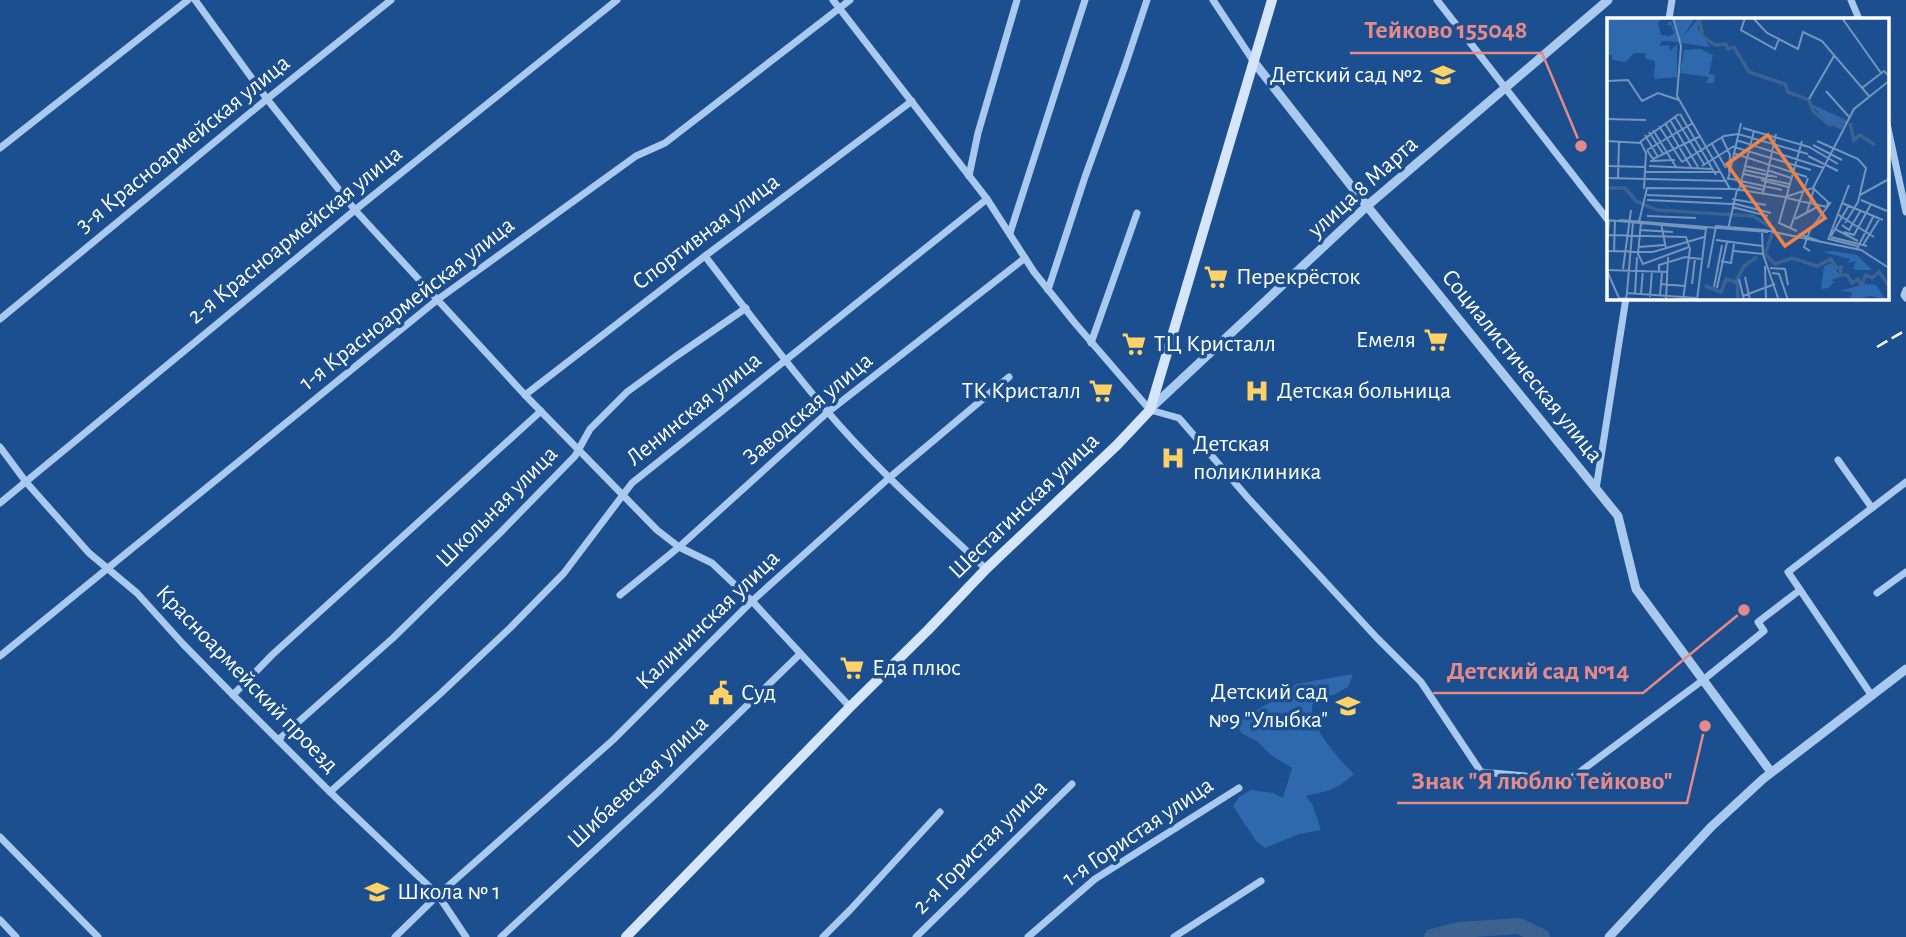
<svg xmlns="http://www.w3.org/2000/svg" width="1906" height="937" font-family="'Alegreya Sans',sans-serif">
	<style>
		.green { fill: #2e69ad }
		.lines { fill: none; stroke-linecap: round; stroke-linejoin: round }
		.river { stroke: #3c6290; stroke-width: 16 }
		.minor { stroke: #a9c9ee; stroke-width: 7 }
		.tertiary { stroke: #a9c9ee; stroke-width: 9 }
		.secondary { stroke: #d6e6fa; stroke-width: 10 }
		.rail { stroke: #fff; stroke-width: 2.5; stroke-dasharray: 12 5; stroke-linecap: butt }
		.labels { text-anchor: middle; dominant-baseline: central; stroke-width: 7; stroke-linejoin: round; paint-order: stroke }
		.poi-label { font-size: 24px; fill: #fff; stroke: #1b4f8f; text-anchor: start }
		.street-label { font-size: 24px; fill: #fff; stroke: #1b4f8f }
		.inset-river { fill: none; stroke: #3c6290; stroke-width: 3.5 }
		.inset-road { fill: none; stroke: #7695bc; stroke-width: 2 }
		.view { fill: #ee8249; fill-opacity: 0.15; stroke: #ee8249; stroke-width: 3.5 }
		.inset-edge { fill: none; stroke: #fff; stroke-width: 3.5 }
		.leader { fill: none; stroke: #e88989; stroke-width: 2.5 }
		.callout-dot { fill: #e88989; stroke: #1b4f8f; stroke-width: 2.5 }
		.callout-label { font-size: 26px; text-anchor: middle; font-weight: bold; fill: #e88989; stroke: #1b4f8f; stroke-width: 7; stroke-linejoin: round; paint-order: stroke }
	</style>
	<rect width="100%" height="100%" fill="#1b4f8f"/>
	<path class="green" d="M1353 674 1348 687 1334 695 1318 696C1316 699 1313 703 1312 706 1309 727 1340 760 1354 774 1336 790 1329 791 1306 796L1313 806 1321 830 1299 834 1265 848 1256 841 1233 806 1239 797 1251 790 1273 793 1283 798 1292 768 1271 755 1257 741 1241 733 1237 724 1245 716 1278 698 1296 684Z"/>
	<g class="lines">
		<path class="river" d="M1432 937 1459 930 1519 926 1542 937"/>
		<g class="minor">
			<path d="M195 0 267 99 355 210 525 395 657 530 679 547 712 563 752 601 850 707"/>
			<path d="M833 0 987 199 1034 272 1074 322 1150 410 1179 418 1248 498 1377 638 1421 682 1481 772 1569 780 1703 680 1764 631 1758 622 1800 590"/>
			<path d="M1213 0 1254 62"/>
			<path d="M1437 0 1608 220"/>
			<path d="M1851 0 1859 19"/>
			<path d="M1669 19 1672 0"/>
			<path d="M1887 124 1906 212"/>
			<path d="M0 148 188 0"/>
			<path d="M969 176 978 133 1017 0"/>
			<path d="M1010 233 1085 0"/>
			<path d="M705 256C745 308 784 361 827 411 875 468 932 518 986 569"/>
			<path d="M1048 290 1085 177 1125 66 1147 0"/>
			<path d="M1906 290 1904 295 1906 298"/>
			<path d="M0 319 267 99 391 0"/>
			<path d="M1091 343 1137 213"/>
			<path d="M525 395 705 256 912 101"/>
			<path d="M0 447 26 482 89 553 137 593 183 644 233 695 330 792 438 895 466 937"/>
			<path d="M1838 460 1872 508"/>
			<path d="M1596 489 1626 298"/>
			<path d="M0 503 355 210 617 0"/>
			<path d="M1877 593 1906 572"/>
			<path d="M620 595 679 547 828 412 1025 258"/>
			<path d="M0 656 437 300 636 156 665 143 850 0"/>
			<path d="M233 695 272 655 541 411"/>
			<path d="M1872 696 1788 572 1906 482"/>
			<path d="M278 740 393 638 500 533 575 456 590 429 627 392 675 357 746 308"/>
			<path d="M330 792 440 694 510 628 564 573 632 483 987 199"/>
			<path d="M0 837 98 937"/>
			<path d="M0 920 16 937"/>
			<path d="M395 937 438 895 613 740 752 601 889 478 1009 377"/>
			<path d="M501 937 658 792 800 654"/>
			<path d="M823 937 850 910 940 812"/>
			<path d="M916 937 1072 784"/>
			<path d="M1028 937 1095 879 1239 788"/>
			<path d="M1174 937 1261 881"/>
		</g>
		<g class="tertiary">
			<path d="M1254 62 1367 206 1618 516 1636 589 1771 772"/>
			<path d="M1151 408 1367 206 1608 0"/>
			<path d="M1609 937 1711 827 1763 779 1906 669"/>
		</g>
		<path class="secondary" d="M626 937 850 707 928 630 986 569 1117 445 1150 410 1272 0"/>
		<path class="rail" d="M1877 347 1906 330"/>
	</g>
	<defs>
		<g id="school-bare" transform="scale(1.89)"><path d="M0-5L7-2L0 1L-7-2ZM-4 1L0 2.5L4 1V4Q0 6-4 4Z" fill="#ffd166" stroke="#1b4f8f" stroke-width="2.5" paint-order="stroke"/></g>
		<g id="supermarket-bare" transform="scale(1.89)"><path d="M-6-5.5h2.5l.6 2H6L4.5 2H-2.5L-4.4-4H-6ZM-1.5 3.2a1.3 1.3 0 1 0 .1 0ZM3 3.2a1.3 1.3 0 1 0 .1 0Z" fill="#ffd166" stroke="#1b4f8f" stroke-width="2.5" paint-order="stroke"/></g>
		<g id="hospital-bare" transform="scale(1.89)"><path d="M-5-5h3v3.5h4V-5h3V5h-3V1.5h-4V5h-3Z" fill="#ffd166" stroke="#1b4f8f" stroke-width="2.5" paint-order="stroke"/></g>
		<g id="civic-bare" transform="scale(1.89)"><path d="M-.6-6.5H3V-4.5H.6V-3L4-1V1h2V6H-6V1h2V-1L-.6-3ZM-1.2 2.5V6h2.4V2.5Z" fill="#ffd166" stroke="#1b4f8f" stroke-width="2.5" paint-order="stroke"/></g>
	</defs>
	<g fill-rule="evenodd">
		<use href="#school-bare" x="1443" y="75"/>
		<use href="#supermarket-bare" x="1216" y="277"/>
		<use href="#supermarket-bare" x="1436" y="340"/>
		<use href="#supermarket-bare" x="1134" y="344"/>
		<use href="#supermarket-bare" x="1101" y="391"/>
		<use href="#hospital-bare" x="1257" y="391"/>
		<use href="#hospital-bare" x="1173" y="458"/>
		<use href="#supermarket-bare" x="852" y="668"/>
		<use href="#civic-bare" x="721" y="693"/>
		<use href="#school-bare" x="1348" y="706"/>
		<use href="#school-bare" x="377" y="892"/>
	</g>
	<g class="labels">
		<g class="poi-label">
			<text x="1423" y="75" text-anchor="end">Детский сад №2</text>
			<text x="1236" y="277">Перекрёсток</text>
			<text x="1416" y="340" text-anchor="end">Емеля</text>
			<text x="1154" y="344">ТЦ Кристалл</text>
			<text x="1081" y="391" text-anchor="end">ТК Кристалл</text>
			<text x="1277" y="391">Детская больница</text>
			<text x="1193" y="444">Детская<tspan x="1193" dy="28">поликлиника</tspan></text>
			<text x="872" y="668">Еда плюс</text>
			<text x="1328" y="692" text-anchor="end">Детский сад<tspan x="1328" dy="28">№9 "Улыбка"</tspan></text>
			<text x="741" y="693">Суд</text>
			<text x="397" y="892">Школа № 1</text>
		</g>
		<g class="street-label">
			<text transform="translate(183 144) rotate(-39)">3-я Красноармейская улица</text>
			<text transform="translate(1363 187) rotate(-42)">улица 8 Марта</text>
			<text transform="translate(706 232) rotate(-37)">Спортивная улица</text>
			<text transform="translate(295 235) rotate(-39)">2-я Красноармейская улица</text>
			<text transform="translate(407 304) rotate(-38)">1-я Красноармейская улица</text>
			<text transform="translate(1522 366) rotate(51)">Социалистическая улица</text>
			<text transform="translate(694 409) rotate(-39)">Ленинская улица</text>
			<text transform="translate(808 409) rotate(-40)">Заводская улица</text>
			<text transform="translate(1024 506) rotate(-44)">Шестагинская улица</text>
			<text transform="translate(497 507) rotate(-45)">Школьная улица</text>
			<text transform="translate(708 620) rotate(-44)">Калининская улица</text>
			<text transform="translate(247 679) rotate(46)">Красноармейский проезд</text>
			<text transform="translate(638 782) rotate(-43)">Шибаевская улица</text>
			<text transform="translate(1138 832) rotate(-34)">1-я Гористая улица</text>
			<text transform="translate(980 847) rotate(-45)">2-я Гористая улица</text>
		</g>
	</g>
	<g transform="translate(1607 18)">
		<rect width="282" height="282" fill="#1b4f8f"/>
		<path d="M0 0H58L51 4 54 17 61 18 67 16 64 7H59L64 3 72 24 55 23 52 28 62 27 63 33 70 26V59L47 61 48 43 39 41 38 35H27L19 44 5 42V37H0ZM67 0H88L75 20 91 1V11L103 29 74 25ZM94 31 106 37 102 56 108 57 107 65H99L102 59 73 55 77 32ZM204 86 239 102 234 112 219 103ZM225 233 250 237 265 252H249L246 250 249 243 241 245 243 241 216 234ZM225 245 233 259 224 262 227 264 221 270 214 271 217 248ZM257 266 269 267 279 282 264 278 243 282 245 274 233 273Z" fill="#2e69ad"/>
		<path class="inset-river" d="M92 0 96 19 108 27 119 26 121 31 127 29 142 54 178 66 181 74 202 82 206 93 223 107 239 103M243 105 247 122 253 117 268 127M0 170H18L29 183 50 192 146 198 167 211 158 236 168 246 185 240 210 248 224 241 230 250 234 249 233 257H240L245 265 251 261 254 267 259 257 265 260 272 254 282 268M98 268 114 274 119 261 129 264M131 282 130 261 137 248 150 239"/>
		<path class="inset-road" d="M66 0 74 28 70 78 123 171M138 0 134 12 168 31 172 21M146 0 160 15 191 31 196 14 215 23 262 78M235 0 274 55M0 63 21 62 35 83 51 75 72 82M255 70 277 53 282 58M219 73 243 100M202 81 227 38M73 96 109 157M68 99 97 146M0 101 39 102M63 102 91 149M58 105 84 149M52 108 75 144M136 110 202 129 231 146M46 112 69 149M42 114 57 137M38 117 51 139M115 120 123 137 122 154M129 122 217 150M0 123 34 125 39 135 37 171M210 123 251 141 259 150 251 184 238 205M33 124 72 96M105 126 119 150M206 127 235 142M127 129 204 152M40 132 46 141 94 118M40 132 86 105M126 135 200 159M201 138 231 153M43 143 68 142M75 144 117 118 131 116 201 136M0 148 39 149M42 148 105 151M95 148 127 128M138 148 159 153M137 152 170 159M160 152 184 160M39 154H114M137 156 182 166M0 160 120 163M120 160 175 172M11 161 12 123M121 162 134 105M154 162 181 169M135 167 157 172M132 172 147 113M156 175 169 116M40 177 115 180M253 177 282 161M180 180 220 189 221 184 206 170M125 181 159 187M40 182 125 186M254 182 280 193M125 185 164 195M235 185 276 202M125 189 161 198M200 194 207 171M230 196 267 219M40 198 89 200M188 201 212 188M0 202 99 211 90 282M12 202 161 214M32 204 40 170 127 171 178 179 206 170 247 91 282 63M34 204 31 236 36 246 82 229M54 205 59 231M235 207 242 212 254 192M121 211 130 172M183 211 201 160M228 211 251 223M33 212 66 214M190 213 172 205 195 123M237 214 247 217 264 186M155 215 156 236 171 280M192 216 212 223M0 217 79 219 83 231 76 282M224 218 242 187M224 219 260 228M222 221 250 228M109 222 155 228M221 222 242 167M256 227 273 200M0 228 2 202M32 229 57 227M250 231 267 197M0 233 46 234 97 219M127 233 156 236M203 233 197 229 203 212 224 184M7 234 8 202M114 243 124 245 127 226M158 248 159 281M101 250 109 208 157 212 254 232 282 250M163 250 178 251 181 267M16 251 24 192M0 252 61 254M0 253 12 280 49 282M52 254V247L78 239 94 241M165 255 172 256 181 282M138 259 143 282M132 261 137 282M54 266 78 268M85 266 88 240M107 269 115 227M110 270 120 224M20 275 26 204M28 276 30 239M34 276 36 252M53 277 55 255M136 278 168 266M43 279 45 253M19 280 20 275 89 280M59 282 61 239"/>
		<path class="view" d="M161 117 218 200 178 228 120 146Z"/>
		<rect width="282" height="282" class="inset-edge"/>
	</g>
	<path class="leader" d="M1581 146L1542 53H1350M1744 610L1643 693H1433M1705 726L1687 803H1397"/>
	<g class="callout-dot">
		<circle cx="1581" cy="146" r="7"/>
		<circle cx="1744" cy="610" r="7"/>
		<circle cx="1705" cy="726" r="7"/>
	</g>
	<g class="callout-label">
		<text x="1446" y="38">Тейково 155048</text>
		<text x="1538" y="679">Детский сад №14</text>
		<text x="1542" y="789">Знак "Я люблю Тейково"</text>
	</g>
</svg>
